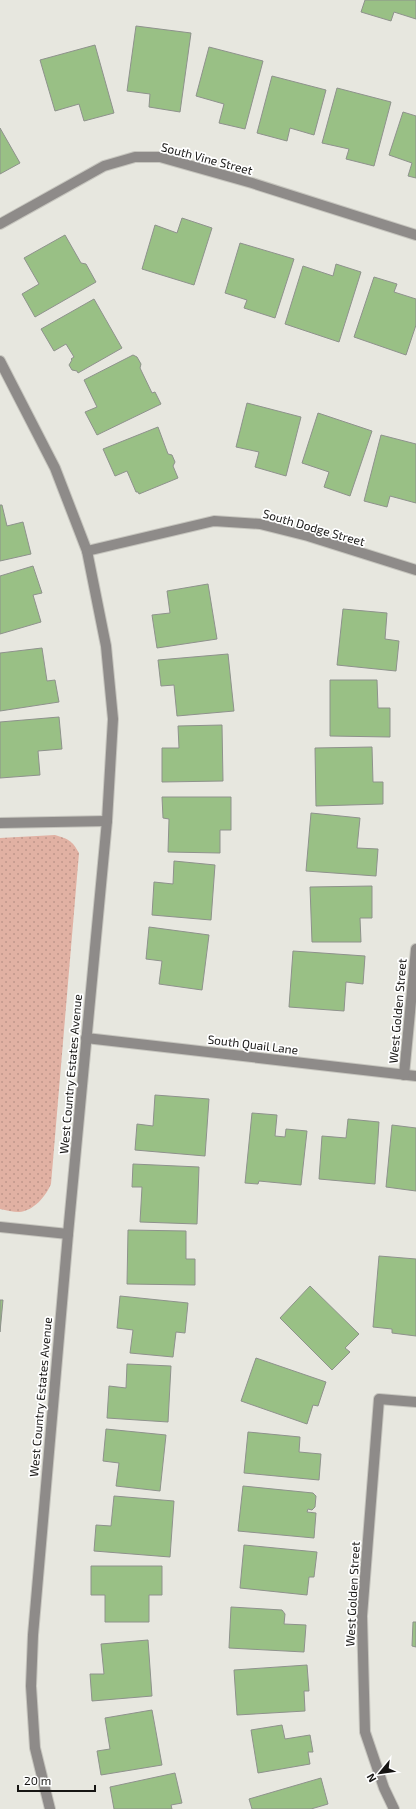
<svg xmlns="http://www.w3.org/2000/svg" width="416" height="1809" font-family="'Exo 2',sans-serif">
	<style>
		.park { fill: url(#park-dots) }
		.building { fill: #99c085; stroke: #8e928c }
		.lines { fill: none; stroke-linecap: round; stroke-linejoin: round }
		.minor-casing { stroke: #c6c5be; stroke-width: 12 }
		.minor { stroke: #8e8b89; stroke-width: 10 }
		.labels { text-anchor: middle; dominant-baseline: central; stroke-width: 3.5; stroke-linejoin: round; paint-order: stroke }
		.street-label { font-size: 12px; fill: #161513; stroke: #fff }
	</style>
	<defs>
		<pattern id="park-dots" width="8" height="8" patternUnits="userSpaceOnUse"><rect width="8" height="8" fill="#e1b1a3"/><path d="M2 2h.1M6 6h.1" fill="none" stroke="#c0978b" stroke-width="1.8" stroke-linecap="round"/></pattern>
	</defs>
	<rect width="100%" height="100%" fill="#e7e7df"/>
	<path class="park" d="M55 835C68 839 72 840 79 853L51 1184C46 1196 34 1211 19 1212 13 1212 6 1210 0 1209V838Z"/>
	<g class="building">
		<path d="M365 0H416V19L394 12 391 21 361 12Z"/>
		<path d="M136 26 191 33 180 112 149 107 150 94 127 91Z"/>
		<path d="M95 45 114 113 84 121 79 104 55 111 40 60Z"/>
		<path d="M209 47 263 61 245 129 219 123 224 104 196 96Z"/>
		<path d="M272 76 326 90 314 135 290 128 287 141 257 133Z"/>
		<path d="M337 88 391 102 374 166 346 159 349 149 322 143Z"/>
		<path d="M403 112 416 116V178L408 176 412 163 389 155Z"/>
		<path d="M0 128 20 163 0 174Z"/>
		<path d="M182 218 212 228 194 285 142 269 155 225 177 233Z"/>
		<path d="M65 235 81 263 86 264 96 282 35 317 22 294 39 284 24 258Z"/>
		<path d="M240 243 294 259 275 318 244 308 247 300 225 293Z"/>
		<path d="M336 264 361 272 339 342 285 324 303 266 333 276Z"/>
		<path d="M374 277 397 284 394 292 416 299V325L406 355 354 337Z"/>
		<path d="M94 299 122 348 78 373 77 371 72 370 69 365 72 360 71 359 74 357 66 344 54 351 41 329Z"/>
		<path d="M133 355 137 357 141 364 140 368 152 393 155 392 161 404 97 435 85 412 97 407 84 380Z"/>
		<path d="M247 403 301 417 286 476 255 467 259 452 236 447Z"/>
		<path d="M318 413 372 431 350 496 324 487 329 472 302 463Z"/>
		<path d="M158 427 168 454 172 455 175 462 173 466 178 478 139 494 138 492H136L127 471 115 476 103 449Z"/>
		<path d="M381 435 416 444V503L390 496 387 507 364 501Z"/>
		<path d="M0 505H2L7 526 23 522 31 554 0 561Z"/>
		<path d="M33 566 42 593 33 595 41 622 0 634V576Z"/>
		<path d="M208 584 217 639 157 648 152 615 170 613 167 591Z"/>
		<path d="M343 609 387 613 385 639 399 641 396 671 337 665Z"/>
		<path d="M42 648 47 681 55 680 59 702 0 711V653Z"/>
		<path d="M228 654 234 711 177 716 174 685 161 686 158 660Z"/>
		<path d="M330 680H377L378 708H390V737L330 736Z"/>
		<path d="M59 717 62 749 38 751 40 775 0 778V722Z"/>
		<path d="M222 725 223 781 162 782V748H179L178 726Z"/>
		<path d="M372 747 373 782H383V804L316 806 315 748Z"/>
		<path d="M162 797H231V830H220V853L168 852 169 819 163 818Z"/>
		<path d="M311 813 360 818 357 848 378 849 376 876 306 871Z"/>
		<path d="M174 861 215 865 211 920 152 915 154 882 173 884Z"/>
		<path d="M372 886V918H360L361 942H312L310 887Z"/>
		<path d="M149 927 209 935 202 990 159 984 162 961 146 959Z"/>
		<path d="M293 951 365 956 363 984 346 982 344 1011 289 1007Z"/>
		<path d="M155 1095 209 1099 205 1156 135 1150 137 1124 153 1126Z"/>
		<path d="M252 1113 277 1115 275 1136 285 1137 286 1129 307 1131 301 1185 259 1181 258 1184 245 1183Z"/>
		<path d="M348 1119 379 1122 375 1184 319 1179 322 1136 346 1138Z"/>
		<path d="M392 1125 416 1128V1191L386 1187Z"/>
		<path d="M133 1164 199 1167 197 1224 140 1222 142 1187H132Z"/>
		<path d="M128 1230 186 1231V1259H195V1285L127 1284Z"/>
		<path d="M379 1256 416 1259V1336L392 1333V1329L373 1327Z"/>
		<path d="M310 1286 359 1334 345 1348 350 1352 332 1370 280 1318Z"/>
		<path d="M120 1296 188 1303 185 1333 176 1332 173 1357 130 1353 133 1330 117 1328Z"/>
		<path d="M0 1300H3L0 1332Z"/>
		<path d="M256 1358 326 1382 318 1406 313 1405 307 1424 241 1401Z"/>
		<path d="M127 1364 171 1366 168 1422 107 1418 109 1386 126 1388Z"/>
		<path d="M106 1429 166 1435 160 1491 116 1486 119 1463 103 1461Z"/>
		<path d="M248 1432 300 1437 299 1452 321 1454 319 1480 244 1473Z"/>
		<path d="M243 1486 313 1493 316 1496 315 1507 312 1510 308 1509 307 1512 316 1513 314 1538 238 1531Z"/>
		<path d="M114 1496 174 1501 170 1557 94 1551 96 1525 111 1526Z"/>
		<path d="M244 1545 317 1552 314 1577H309L307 1595 240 1588Z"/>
		<path d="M91 1566H162V1595H149V1622H105V1595H91Z"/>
		<path d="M231 1607 282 1610 285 1614 284 1624 306 1625 304 1652 229 1648Z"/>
		<path d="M413 1622H416V1647L412 1646Z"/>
		<path d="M148 1640 152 1696 92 1701 90 1674H104L101 1644Z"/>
		<path d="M307 1665 309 1691H304L305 1711 237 1715 234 1670Z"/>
		<path d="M152 1710 162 1765 101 1775 97 1751 110 1749 105 1718Z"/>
		<path d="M282 1725 285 1739 310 1735 313 1752H308L310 1764 258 1773 251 1730Z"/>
		<path d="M175 1773 182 1803 171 1805 172 1809H114L110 1787Z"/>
		<path d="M321 1778 328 1804 311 1809H252L249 1799Z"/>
	</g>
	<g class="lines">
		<g class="minor-casing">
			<g id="minor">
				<path d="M0 224 104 166 135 157H160L252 183 416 235"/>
				<path d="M0 361 55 468 87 551 106 646 113 719 107 821 68 1234 33 1635 31 1686 35 1748 50 1809"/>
				<path d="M87 551 214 521 260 524 308 536 416 570"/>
				<path d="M0 823 107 821"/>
				<path d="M86 1038 416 1076"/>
				<path d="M404 1075 416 949"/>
				<path d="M0 1227 68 1234"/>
				<path d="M394 1809 384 1788 365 1732 362 1616 379 1399 416 1402"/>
			</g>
		</g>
		<use href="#minor" class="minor"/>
	</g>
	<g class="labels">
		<g class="street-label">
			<text transform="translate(207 158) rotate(15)">South Vine Street</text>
			<text transform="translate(314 527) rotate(16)">South Dodge Street</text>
			<text transform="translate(397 1011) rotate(-85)">West Golden Street</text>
			<text transform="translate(253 1044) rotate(7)">South Quail Lane</text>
			<text transform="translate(70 1074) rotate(-85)">West Country Estates Avenue</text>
			<text transform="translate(40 1397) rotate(-85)">West Country Estates Avenue</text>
			<text transform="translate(352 1594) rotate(-87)">West Golden Street</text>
		</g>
	</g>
	<g transform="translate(380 1773) rotate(241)" stroke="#ffffff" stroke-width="3" paint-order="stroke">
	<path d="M0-3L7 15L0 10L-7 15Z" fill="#161513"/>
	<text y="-6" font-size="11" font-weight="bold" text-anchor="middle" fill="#161513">N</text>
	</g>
	<path d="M18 1785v6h77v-6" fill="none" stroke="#161513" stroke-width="2"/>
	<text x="24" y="1785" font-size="12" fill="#161513" stroke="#ffffff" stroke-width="3" paint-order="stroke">20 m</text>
</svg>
